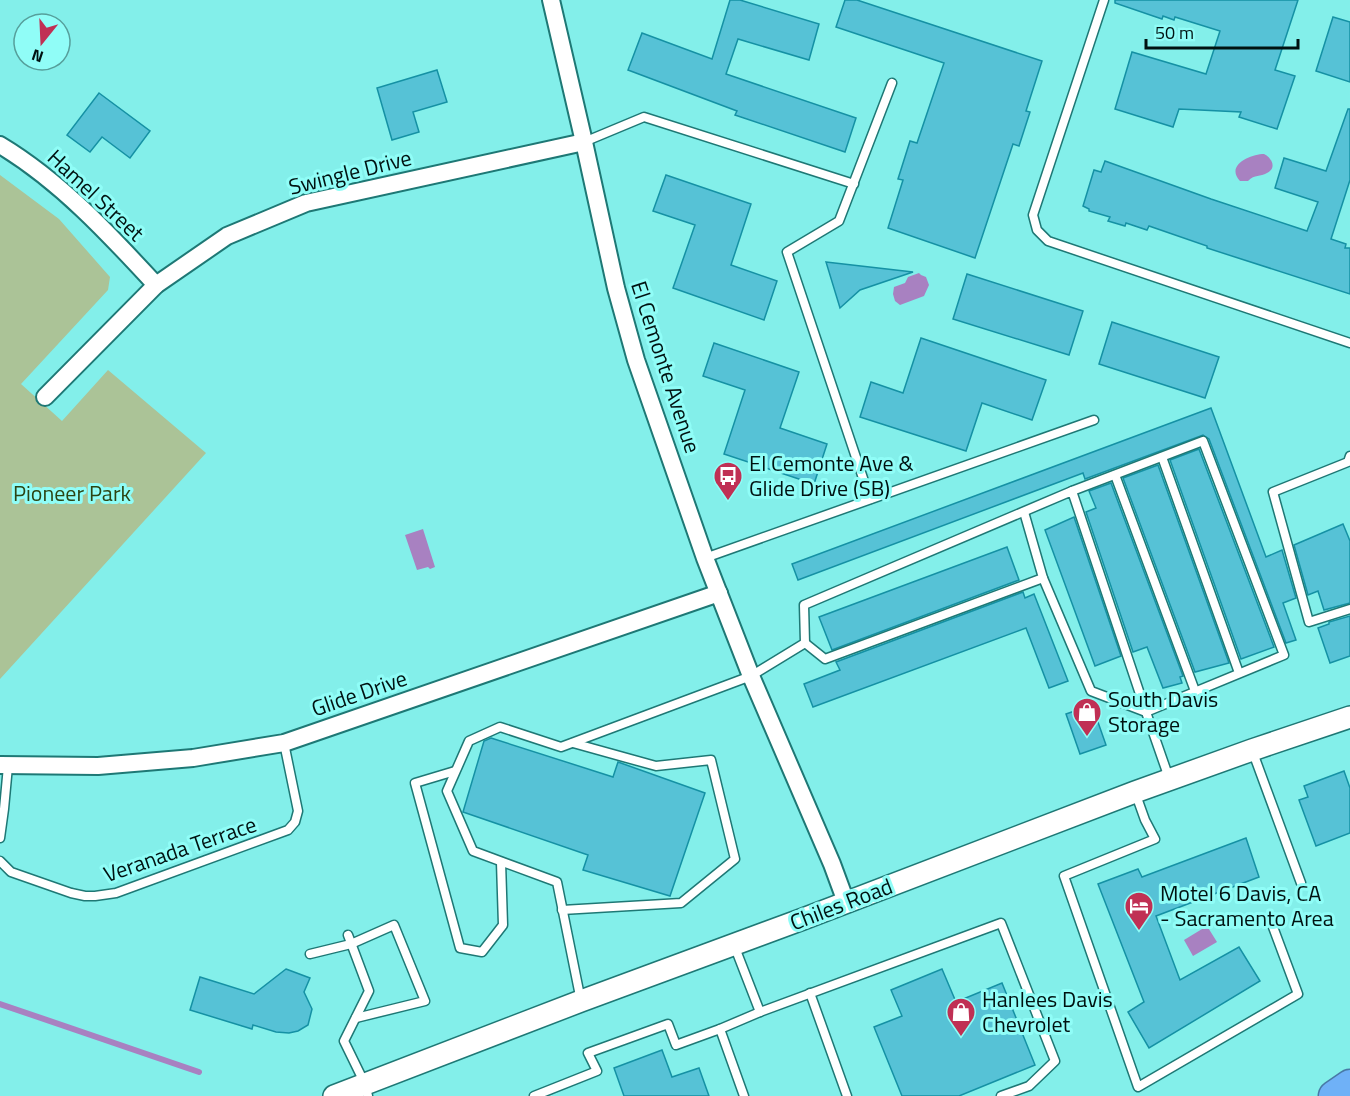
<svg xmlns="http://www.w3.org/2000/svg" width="1350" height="1096" font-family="'Titillium Web',sans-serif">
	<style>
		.green { fill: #abc397 }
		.water { fill: #a881c1 }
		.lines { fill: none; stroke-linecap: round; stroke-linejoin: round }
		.stream { stroke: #a881c1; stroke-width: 6 }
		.building { fill: #56c2d6; stroke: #1591a4; stroke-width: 1.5 }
		.service-casing { stroke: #1e7875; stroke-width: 11 }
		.minor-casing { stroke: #1e7875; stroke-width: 20 }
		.tertiary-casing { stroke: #1e7875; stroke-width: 24 }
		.motorway-casing { stroke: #4879a6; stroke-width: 33 }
		.service { stroke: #fff; stroke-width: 8 }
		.minor { stroke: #fff; stroke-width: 16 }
		.tertiary { stroke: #fff; stroke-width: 21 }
		.motorway { stroke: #6fb1f7; stroke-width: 30 }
		.labels { text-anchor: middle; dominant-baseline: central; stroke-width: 6; stroke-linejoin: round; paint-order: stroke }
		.street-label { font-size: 22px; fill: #001211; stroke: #90fdf7 }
		.poi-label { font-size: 22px; fill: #001211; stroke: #90fdf7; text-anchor: start }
		.park-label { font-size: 22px; fill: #2c4413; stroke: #90fdf7 }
	</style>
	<rect width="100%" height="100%" fill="#83efea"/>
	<path class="green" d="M0 175 59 219 110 277 108 290 21 384 62 421 108 370 206 453 0 679Z"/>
	<g class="water">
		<path d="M1264 154C1272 158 1277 168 1267 173 1260 177 1255 174 1248 181H1240C1225 165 1251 154 1264 154Z"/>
		<path d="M919 273 921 275 926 277 929 285 924 296 900 305 895 301 893 294 894 287 905 283 908 277Z"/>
		<path d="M423 529 435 567 430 569 428 567 417 570 405 535Z"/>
		<path d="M1207 926 1217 942 1193 956 1184 940Z"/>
	</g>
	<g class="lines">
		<path class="stream" d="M0 1004 199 1072"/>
	</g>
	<g class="building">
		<path d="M730 0H740L819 24 809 60 738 39 726 74 856 118 845 152 735 115 737 111 628 70 642 33 712 59Z"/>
		<path d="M845 0H857L1042 61 1026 111 1030 112 1019 146 1013 144 975 258 888 228 903 180 898 179 910 141 917 143 944 63 836 27Z"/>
		<path d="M1115 0H1298L1275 70 1295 76 1277 129 1239 117 1241 112 1179 109 1173 127 1115 109 1132 52 1206 74 1220 31 1175 17 1174 20 1163 16 1162 19 1115 3Z"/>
		<path d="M1333 17 1350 22V82L1316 71Z"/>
		<path d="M437 70 447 102 413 112 419 132 392 140 377 88Z"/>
		<path d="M99 93 150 131 130 158 102 137 90 152 67 135Z"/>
		<path d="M1348 109H1350V180L1331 239 1346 244 1345 248H1350V294L1207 248V246L1149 226 1147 230 1126 223 1125 226 1108 221 1110 217 1089 211V209L1083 206 1094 170 1101 172 1105 161 1211 199 1307 231 1318 202 1275 188 1284 158 1326 171Z"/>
		<path d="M666 175 751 204 731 265 777 281 764 320 673 288 695 225 653 211Z"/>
		<path d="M826 262 913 272 860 290 840 308Z"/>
		<path d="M967 274 1083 311 1069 355 953 319Z"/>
		<path d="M1112 322 1219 357 1205 398 1099 364Z"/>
		<path d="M921 338 1046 380 1032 420 982 403 966 451 860 417 871 382 903 393Z"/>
		<path d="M714 343 799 372 780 428 827 444 814 484 724 454 745 390 703 376Z"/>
		<path d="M1211 408 1266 557 1282 550 1296 598 1283 603 1296 640 1286 643 1209 439 1203 435 1085 479 1083 473 798 580 792 564Z"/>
		<path d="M1199 449 1274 647 1241 659 1170 460Z"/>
		<path d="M1158 465 1229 663 1195 672 1123 478Z"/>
		<path d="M1111 483 1183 676 1180 677 1182 683 1163 688 1147 647 1133 652 1086 512 1096 508 1089 491Z"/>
		<path d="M1074 517 1121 656 1095 666 1045 530Z"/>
		<path d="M1343 524 1350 541V603L1324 610 1318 591 1308 595 1294 545Z"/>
		<path d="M1007 547 1019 580 832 650 819 617Z"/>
		<path d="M1023 592 1025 598 1034 594 1068 681 1049 688 1026 628 813 707 804 684 840 670 836 662Z"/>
		<path d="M1350 616V656L1330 663 1318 628 1329 624V622Z"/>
		<path d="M1092 705 1106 745 1080 754 1066 714Z"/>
		<path d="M491 738 613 777 618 762 705 793 670 896 583 870 588 855 463 812 484 741Z"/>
		<path d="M1344 771 1350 788V833L1316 846 1299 800 1308 797 1304 786Z"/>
		<path d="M1246 838 1259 877 1156 916 1180 980 1239 947 1260 981 1149 1048 1128 1012 1144 1002 1098 884 1138 869 1142 877Z"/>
		<path d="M286 969 310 978 304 992 312 1009 308 1025 298 1031 289 1033 276 1032 253 1025 252 1029 190 1010 200 977 254 994Z"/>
		<path d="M942 969 956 1002 1002 983 1035 1065 959 1096H902L874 1027 902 1016 891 990Z"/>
		<path d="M662 1050 672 1077 699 1068 709 1096H624L614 1068Z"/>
	</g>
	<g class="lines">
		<g class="service-casing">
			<g id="service">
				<path d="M1104 0 1033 215 1037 230 1048 241 1350 343"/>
				<path d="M584 142 644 117 854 184"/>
				<path d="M1350 456 1348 462 1273 492 1309 622 1350 609"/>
				<path d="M1162 457 1239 673"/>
				<path d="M1115 475 1195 691"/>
				<path d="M870 499 787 252 839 221 892 83"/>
				<path d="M705 558 1094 420"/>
				<path d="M1043 578 1091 691 1146 712 1284 655 1203 441 1072 491"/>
				<path d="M805 643 825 659 1043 578 1024 512"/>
				<path d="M1252 750 1301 883"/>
				<path d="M455 771 415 783 460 948 482 952 503 925 501 862"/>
				<path d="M1135 792 1145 820 1155 839 1064 876 1138 1087 1298 994 1273 927"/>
				<path d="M0 838 4 809 8 766"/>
				<path d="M0 861 11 872 71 893 85 896H95L116 893 288 830 295 822 298 811 284 743"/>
				<path d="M562 910 681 903 735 859 711 760 656 766 573 743"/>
				<path d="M348 935 369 991 344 1041 365 1084 368 1096"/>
				<path d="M734 945 760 1012 1001 923 1055 1061 1029 1086 1001 1096"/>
				<path d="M310 954 351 944 394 925 425 1001 356 1018"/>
				<path d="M810 993 847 1096"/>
				<path d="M581 1001 557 882 473 851 447 791 469 741 500 727 561 747 751 676 805 643 804 605 1072 491 1146 712 1169 778"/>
				<path d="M720 1029 760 1012"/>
				<path d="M534 1096 597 1071 588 1053 668 1024 676 1045 720 1029 744 1096"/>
			</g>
		</g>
		<g class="minor-casing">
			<g id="minor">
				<path d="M551 0 584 142 616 288 636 360 705 558 751 676 832 864 846 902"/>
				<path d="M0 145C60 181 109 234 156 285"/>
				<path d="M45 397 156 285 227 236 306 203 584 142"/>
				<path d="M0 765 98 766 193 758 284 743 719 593"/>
			</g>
		</g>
		<g class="tertiary-casing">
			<path id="tertiary" d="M334 1096 581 1001 803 919 1135 792 1252 750 1350 717"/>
		</g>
		<g class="motorway-casing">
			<path id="motorway" d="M1334 1096 1350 1085"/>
		</g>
		<use href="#service" class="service"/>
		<use href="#minor" class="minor"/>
		<use href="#tertiary" class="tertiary"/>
		<use href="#motorway" class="motorway"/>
	</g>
	<defs>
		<g id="bus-pin" transform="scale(1.5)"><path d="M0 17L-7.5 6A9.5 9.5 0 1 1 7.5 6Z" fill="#c03054" stroke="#90fdf7"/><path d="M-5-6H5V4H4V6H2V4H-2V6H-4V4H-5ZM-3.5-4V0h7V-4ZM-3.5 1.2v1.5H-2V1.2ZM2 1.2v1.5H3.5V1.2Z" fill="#fff"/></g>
		<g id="shop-pin" transform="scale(1.5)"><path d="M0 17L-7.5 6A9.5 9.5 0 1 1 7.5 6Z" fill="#c03054" stroke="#90fdf7"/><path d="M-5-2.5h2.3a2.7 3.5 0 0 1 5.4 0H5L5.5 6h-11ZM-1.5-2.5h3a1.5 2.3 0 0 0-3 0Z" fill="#fff"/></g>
		<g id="hotel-pin" transform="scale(1.5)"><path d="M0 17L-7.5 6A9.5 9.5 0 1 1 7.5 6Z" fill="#c03054" stroke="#90fdf7"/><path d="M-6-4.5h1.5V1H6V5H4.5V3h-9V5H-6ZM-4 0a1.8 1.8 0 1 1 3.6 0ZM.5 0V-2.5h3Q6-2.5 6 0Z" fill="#fff"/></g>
	</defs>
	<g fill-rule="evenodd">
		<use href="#bus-pin" x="728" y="476"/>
		<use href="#shop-pin" x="1087" y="712"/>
		<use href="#hotel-pin" x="1139" y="906"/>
		<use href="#shop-pin" x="961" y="1012"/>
	</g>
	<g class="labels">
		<g class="street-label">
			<text transform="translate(350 172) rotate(-14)">Swingle Drive</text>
			<text transform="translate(96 195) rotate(43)">Hamel Street</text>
			<text transform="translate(666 367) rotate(72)">El Cemonte Avenue</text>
			<text transform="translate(359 693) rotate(-19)">Glide Drive</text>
			<text transform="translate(180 849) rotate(-19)">Veranada Terrace</text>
			<text transform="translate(841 904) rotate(-21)">Chiles Road</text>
		</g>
		<g class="poi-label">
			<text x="749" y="463">El Cemonte Ave &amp;<tspan x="749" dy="25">Glide Drive (SB)</tspan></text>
			<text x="1108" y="699">South Davis<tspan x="1108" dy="25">Storage</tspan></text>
			<text x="1160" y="893">Motel 6 Davis, CA<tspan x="1160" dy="25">- Sacramento Area</tspan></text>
			<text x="982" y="999">Hanlees Davis<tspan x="982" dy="25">Chevrolet</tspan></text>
		</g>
		<g class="park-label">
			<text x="72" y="493">Pioneer Park</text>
		</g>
	</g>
	<g transform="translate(42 42) rotate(198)"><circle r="28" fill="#90fdf7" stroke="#569f9b" stroke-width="1.5"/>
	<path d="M0-4.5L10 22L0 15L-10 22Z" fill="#c03054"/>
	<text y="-9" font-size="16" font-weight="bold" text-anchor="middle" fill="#001211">N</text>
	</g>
	<path d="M1146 39v9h152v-9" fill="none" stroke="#001211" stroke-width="3"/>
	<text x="1155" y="39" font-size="18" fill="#001211" stroke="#90fdf7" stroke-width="4.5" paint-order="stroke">50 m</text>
</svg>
